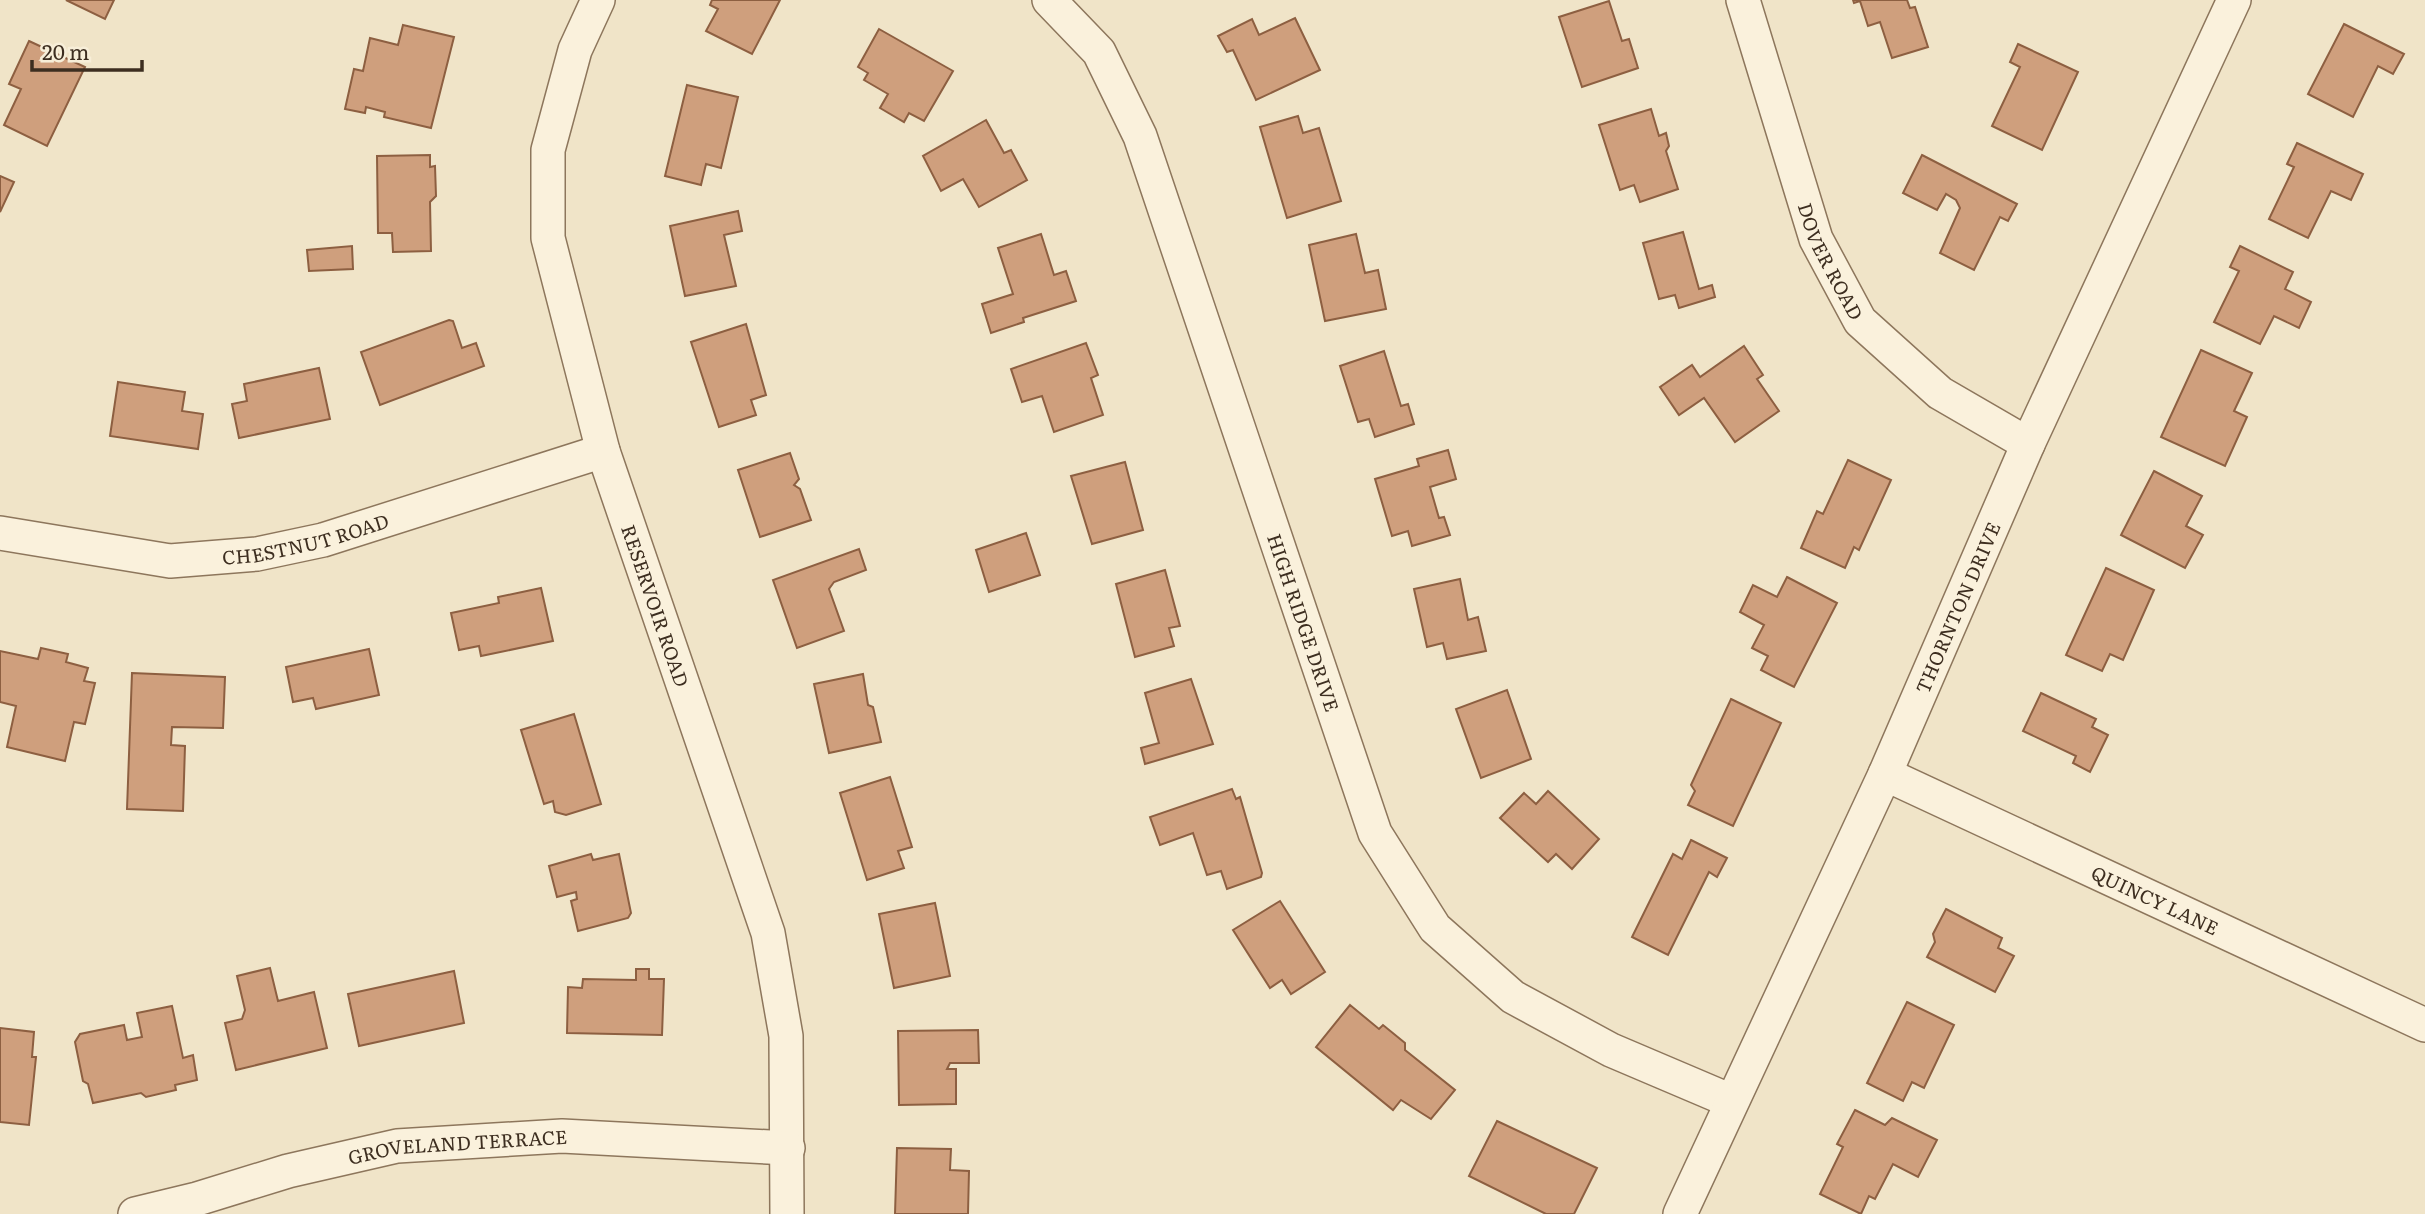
<svg xmlns="http://www.w3.org/2000/svg" width="2425" height="1214" font-family="Literata,serif">
	<style>
		.building { fill: #cf9f7d; stroke: #8d5f41; stroke-width: 2 }
		.lines { fill: none; stroke-linecap: round; stroke-linejoin: round }
		.street-casing { stroke: #8d765c; stroke-width: 36 }
		.street { stroke: #faf1dc; stroke-width: 33 }
		.labels { text-anchor: middle; dominant-baseline: central; stroke-width: 6; stroke-linejoin: round; paint-order: stroke }
		.street-label { font-size: 19px; fill: #3d2e20; stroke: #f7eed8 }
	</style>
	<rect width="100%" height="100%" fill="#f0e4c8"/>
	<g class="building">
		<path d="M66 0H114L105 19Z"/>
		<path d="M712 0H780L752 54 706 31 718 9 710 5Z"/>
		<path d="M1853 0H1907L1910 8 1915 7 1928 47 1892 58 1880 22 1868 26 1860 1 1854 3Z"/>
		<path d="M1609 1 1622 41 1629 39 1638 68 1582 87 1559 17Z"/>
		<path d="M1295 18 1320 70 1256 100 1233 50 1227 52 1218 36 1252 19 1259 35Z"/>
		<path d="M2344 24 2404 54 2393 74 2378 66 2353 117 2308 94Z"/>
		<path d="M403 25 454 37 431 128 384 117 385 112 366 107 365 113 345 109 354 69 363 71 370 38 398 45Z"/>
		<path d="M879 29 953 71 924 121 909 113 904 122 880 108 888 94 864 80 868 73 858 67Z"/>
		<path d="M29 41 85 67 47 146 4 125 21 89 9 84Z"/>
		<path d="M2018 44 2078 72 2042 150 1992 126 2020 67 2010 62Z"/>
		<path d="M687 85 738 97 721 168 706 164 701 185 665 176Z"/>
		<path d="M1651 109 1659 136 1666 133 1669 146 1666 151 1678 189 1640 202 1634 185 1620 190 1599 125Z"/>
		<path d="M1298 116 1303 133 1319 128 1341 201 1287 218 1260 127Z"/>
		<path d="M986 120 1004 153 1011 150 1027 180 979 207 963 179 941 191 923 156Z"/>
		<path d="M2297 143 2363 174 2351 200 2331 191 2308 238 2269 219 2294 167 2287 164Z"/>
		<path d="M430 155V167L435 166 436 196 430 202 431 251 393 252 392 233H378L377 156Z"/>
		<path d="M1922 155 2017 204 2008 221 2000 217 1974 270 1940 253 1960 208 1956 200 1946 194 1937 210 1903 193Z"/>
		<path d="M0 176 14 182 0 212Z"/>
		<path d="M738 211 742 231 724 235 736 286 685 296 670 226Z"/>
		<path d="M1683 232 1699 289 1712 285 1715 297 1679 308 1675 295 1659 299 1643 243Z"/>
		<path d="M1041 234 1054 275 1066 271 1076 301 1023 318 1024 322 991 333 982 304 1013 294 998 248Z"/>
		<path d="M1356 234 1365 273 1378 270 1386 309 1325 321 1309 245Z"/>
		<path d="M352 246 353 269 309 271 307 250Z"/>
		<path d="M2240 246 2293 272 2285 289 2311 302 2299 328 2274 316 2260 344 2214 322 2239 271 2230 267Z"/>
		<path d="M449 320 453 321 462 348 476 343 484 366 380 405 361 352Z"/>
		<path d="M746 324 766 395 751 400 756 415 719 427 691 342Z"/>
		<path d="M1086 343 1098 375 1091 378 1103 415 1054 432 1042 396 1022 402 1011 369Z"/>
		<path d="M1744 346 1763 375 1757 379 1779 411 1735 442 1704 398 1679 415 1660 387 1692 365 1700 377Z"/>
		<path d="M2201 350 2252 373 2234 411 2247 417 2225 466 2161 437Z"/>
		<path d="M1384 351 1401 406 1408 404 1414 424 1375 437 1369 419 1358 422 1340 366Z"/>
		<path d="M319 368 330 419 239 438 232 404 247 401 244 384Z"/>
		<path d="M118 382 185 392 182 411 203 414 198 449 110 436Z"/>
		<path d="M1448 450 1456 479 1430 487 1439 518 1444 517 1450 535 1412 546 1408 531 1392 536 1375 479 1419 466 1417 459Z"/>
		<path d="M790 453 799 479 794 485 800 489 811 520 760 537 738 470Z"/>
		<path d="M1848 460 1891 480 1859 550 1854 547 1845 568 1801 548 1817 511 1823 514Z"/>
		<path d="M1125 462 1143 530 1092 544 1071 476Z"/>
		<path d="M2154 471 2202 496 2186 526 2203 535 2185 568 2121 535Z"/>
		<path d="M1026 533 1040 575 989 592 976 550Z"/>
		<path d="M859 549 866 570 834 582 829 589 844 631 797 648 773 580Z"/>
		<path d="M2106 568 2154 590 2123 660 2110 654 2102 671 2066 655Z"/>
		<path d="M1165 570 1180 626 1169 628 1174 646 1135 657 1116 584Z"/>
		<path d="M1787 577 1837 603 1794 687 1761 670 1768 656 1752 648 1764 625 1740 612 1753 585 1777 597Z"/>
		<path d="M1460 579 1468 620 1478 617 1486 651 1447 659 1443 643 1427 647 1414 589Z"/>
		<path d="M541 588 553 641 481 656 479 646 459 650 451 613 499 603 498 597Z"/>
		<path d="M41 648 68 654 66 662 88 668 84 681 95 683 85 724 74 722 65 761 7 747 16 706 0 702V651L38 659Z"/>
		<path d="M369 649 379 695 316 709 313 698 293 702 286 667Z"/>
		<path d="M132 673 225 677 223 728 172 727 171 745 185 746 183 811 127 809Z"/>
		<path d="M863 674 868 705 873 707 881 742 829 753 814 684Z"/>
		<path d="M1191 679 1213 744 1145 764 1141 748 1159 743 1145 693Z"/>
		<path d="M1507 690 1531 759 1481 778 1456 709Z"/>
		<path d="M2041 693 2096 719 2092 727 2108 735 2090 772 2073 763 2076 756 2023 731Z"/>
		<path d="M1731 699 1781 723 1733 826 1688 805 1695 791 1691 785Z"/>
		<path d="M574 714 601 804 566 815 555 812 553 801 544 804 521 730Z"/>
		<path d="M890 777 912 847 898 851 904 868 867 880 840 793Z"/>
		<path d="M1232 789 1236 799 1240 797 1262 873 1261 877 1227 889 1221 871 1207 875 1193 833 1160 845 1150 817Z"/>
		<path d="M1548 791 1599 839 1572 869 1556 854 1548 862 1500 818 1524 793 1536 804Z"/>
		<path d="M1691 840 1727 858 1717 877 1709 872 1668 955 1632 937 1673 854 1682 859Z"/>
		<path d="M591 854 593 860 619 854 631 913 628 918 578 931 571 901 577 899 576 892 557 897 549 866Z"/>
		<path d="M1280 901 1325 972 1291 994 1282 980 1270 988 1233 930Z"/>
		<path d="M935 903 950 976 894 988 879 914Z"/>
		<path d="M1946 909 2002 938 1998 948 2014 956 1995 992 1927 957 1935 942 1933 934Z"/>
		<path d="M270 968 278 1001 314 992 327 1048 236 1070 225 1023 242 1019 245 1010 237 976Z"/>
		<path d="M636 969H649V979H664L662 1035 567 1033 568 987 582 988 583 979 636 980Z"/>
		<path d="M454 971 464 1023 359 1046 348 994Z"/>
		<path d="M1907 1002 1954 1025 1924 1088 1912 1082 1903 1101 1867 1083Z"/>
		<path d="M1350 1005 1379 1029 1383 1025 1405 1043V1050L1455 1090 1431 1119 1401 1100 1393 1110 1316 1047Z"/>
		<path d="M172 1006 183 1058 193 1055 197 1080 175 1085 176 1090 146 1097 141 1093 93 1103 88 1084 83 1081 75 1042 80 1034 124 1025 127 1040 142 1037 137 1013Z"/>
		<path d="M0 1028 34 1032 32 1057H36L29 1125 0 1122Z"/>
		<path d="M978 1030 979 1063H950L947 1069H956V1104L899 1105 898 1031Z"/>
		<path d="M1855 1110 1885 1125 1892 1118 1937 1140 1918 1177 1893 1164 1875 1199 1869 1196 1861 1214 1820 1194 1843 1147 1837 1144Z"/>
		<path d="M1497 1121 1597 1168 1574 1214H1546L1469 1176Z"/>
		<path d="M897 1148 951 1149 950 1170 969 1171 968 1214H895Z"/>
	</g>
	<g class="lines">
		<g class="street-casing">
			<g id="street">
				<path id="s1" d="M598 0 575 50 548 150V238L603 451 768 933 786 1036 787 1214"/>
				<path id="s2" d="M1049 0 1099 52 1140 136 1375 833 1435 928 1513 997 1611 1050 1731 1101"/>
				<path id="s3" d="M1743 0 1816 239 1860 321 1940 393 2028 444"/>
				<path id="s4" d="M0 533 170 561 257 554 323 540 603 451"/>
				<path id="s5" d="M1885 774 2425 1025"/>
				<path id="s6" d="M135 1214 197 1199 288 1171 397 1146 562 1136 788 1148"/>
				<path id="s7" d="M1680 1214 1885 774 2028 444 2234 0"/>
			</g>
		</g>
		<use href="#street" class="street"/>
	</g>
	<g class="labels">
		<g class="street-label">
			<text stroke="none"><textPath href="#s3" startOffset="276">DOVER ROAD</textPath></text>
			<text stroke="none"><textPath href="#s4" startOffset="310">CHESTNUT ROAD</textPath></text>
			<text stroke="none"><textPath href="#s1" startOffset="630">RESERVOIR ROAD</textPath></text>
			<text stroke="none"><textPath href="#s7" startOffset="667">THORNTON DRIVE</textPath></text>
			<text stroke="none"><textPath href="#s2" startOffset="679">HIGH RIDGE DRIVE</textPath></text>
			<text stroke="none"><textPath href="#s5" startOffset="298">QUINCY LANE</textPath></text>
			<text stroke="none"><textPath href="#s6" startOffset="331">GROVELAND TERRACE</textPath></text>
		</g>
	</g>
	<path d="M32 60v10h110v-10" fill="none" stroke="#3d2e20" stroke-width="3.5"/>
	<text x="42" y="60" font-size="21" fill="#3d2e20" stroke="#f7eed8" stroke-width="5" paint-order="stroke">20 m</text>
</svg>
